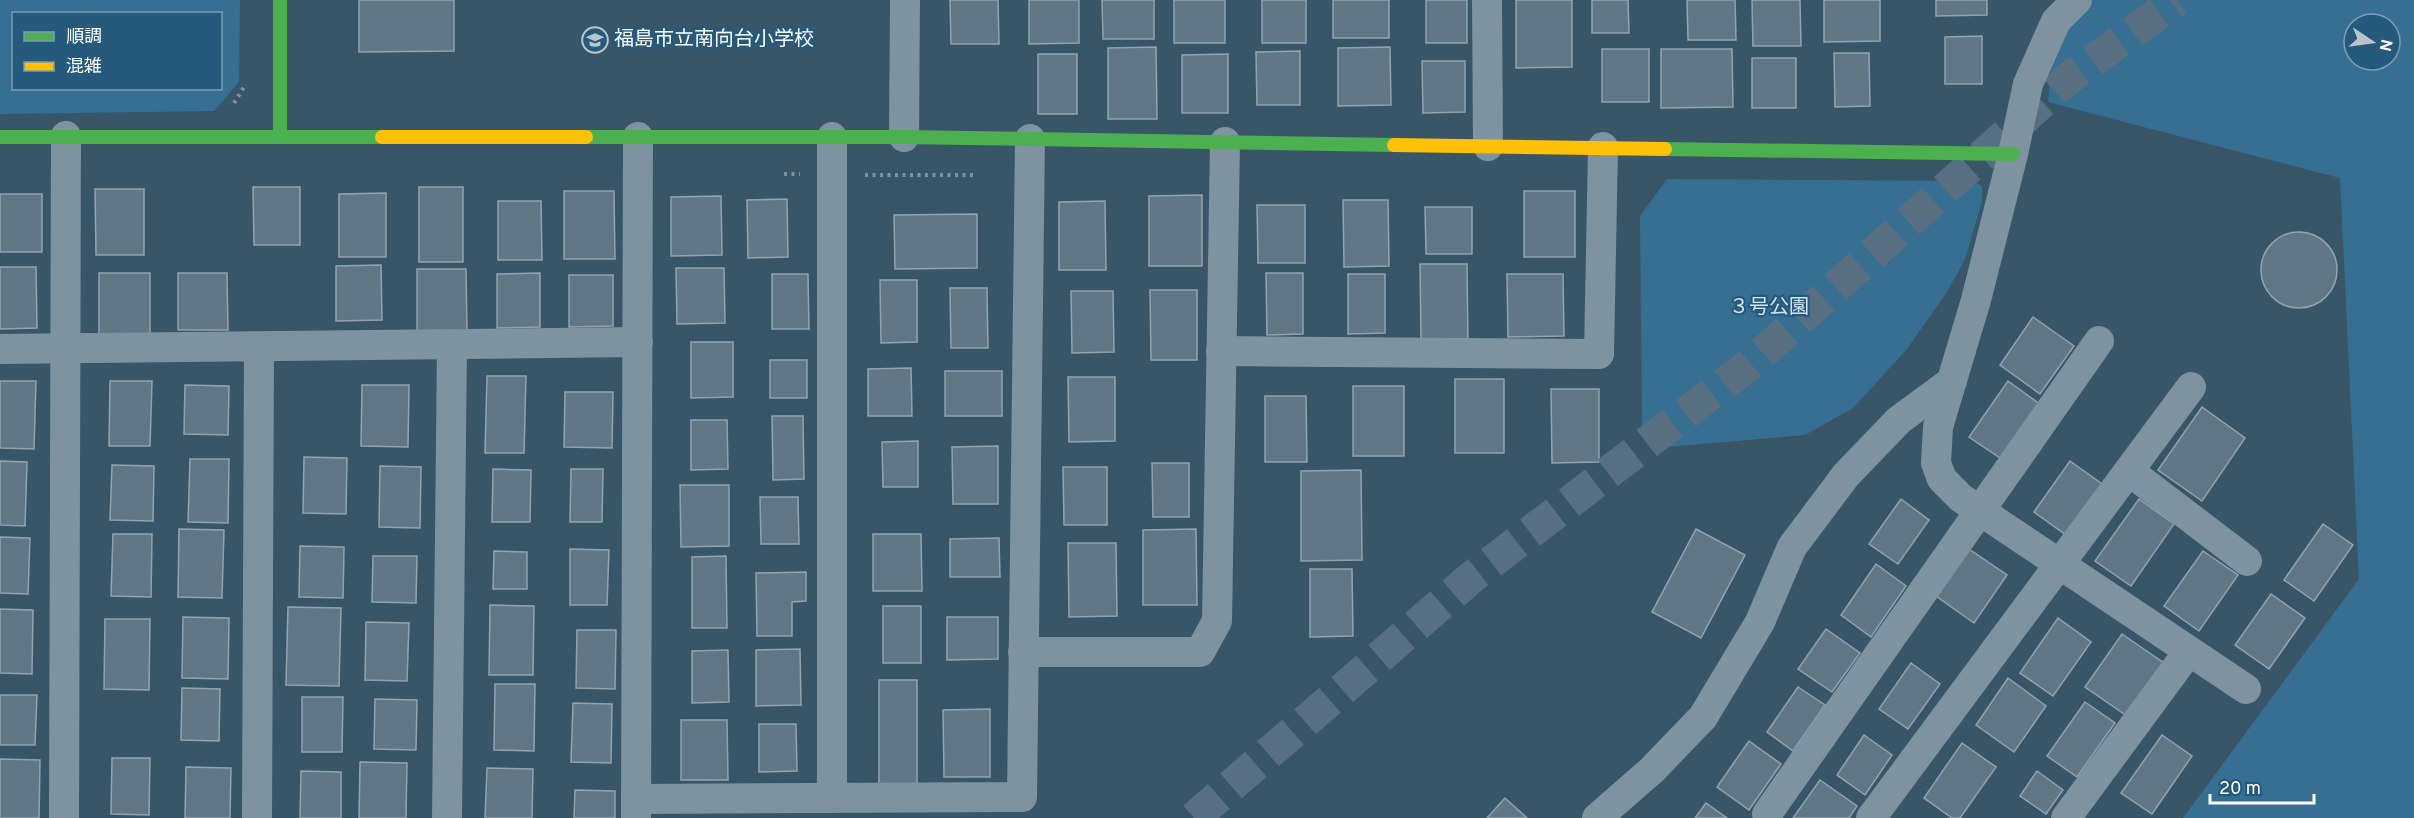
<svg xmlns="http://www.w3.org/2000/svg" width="2414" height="818" font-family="Overpass,'Noto Sans JP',sans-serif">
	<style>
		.green { fill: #366f92; fill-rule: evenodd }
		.building { fill: #617785; stroke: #92a3ae; stroke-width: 1.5 }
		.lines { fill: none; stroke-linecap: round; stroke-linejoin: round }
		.highway-tunnel { stroke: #576f80; stroke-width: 33; stroke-dasharray: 33 16; stroke-linecap: butt }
		.path { stroke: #7e92a0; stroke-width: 4; stroke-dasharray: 3 4.5; stroke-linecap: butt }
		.street { stroke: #7e92a0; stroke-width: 30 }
		.fast { stroke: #4caf50; stroke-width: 14 }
		.slow { stroke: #ffc107; stroke-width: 14 }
		.labels { text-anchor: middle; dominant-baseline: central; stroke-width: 4.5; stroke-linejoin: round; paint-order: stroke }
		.poi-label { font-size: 20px; fill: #fff; stroke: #255a7d; text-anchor: start }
		.park-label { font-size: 20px; fill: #cde5f4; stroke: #255a7d }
	</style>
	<rect width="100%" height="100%" fill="#395669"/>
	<g class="green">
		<path d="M0 0H240L239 82 214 111 0 114ZM14 14H220V88H14Z"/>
		<path d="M2057 0H2414V818H2183L2359 579 2340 178 2048 102ZM2354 24H2390V60H2354Z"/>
		<path d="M1667 179 1974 181 1982 186V201L1965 259 1947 292 1907 349 1853 408 1805 435 1667 447 1642 431 1640 216Z"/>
	</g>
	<g class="building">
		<path d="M359 0H454V51L359 52Z"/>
		<path d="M950 0H998L999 44H951Z"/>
		<path d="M1029 0H1079V43L1029 44Z"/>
		<path d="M1102 0H1154V39H1103Z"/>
		<rect x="1174" y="0" width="51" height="43"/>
		<rect x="1262" y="0" width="44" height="43"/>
		<rect x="1333" y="0" width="56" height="38"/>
		<rect x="1426" y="0" width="41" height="43"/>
		<path d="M1516 0H1572V67L1516 68Z"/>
		<path d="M1592 0H1628L1629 33H1592Z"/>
		<path d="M1687 0H1735L1736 40H1688Z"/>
		<path d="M1752 0H1800L1801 46H1753Z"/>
		<path d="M1824 0H1880V41L1824 42Z"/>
		<path d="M1936 0H1987V15L1936 16Z"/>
		<path d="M1982 36V84H1945V37Z"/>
		<path d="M1156 47 1157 119H1108V48Z"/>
		<path d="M1390 47 1391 105 1338 106V48Z"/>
		<rect x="1602" y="49" width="47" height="53"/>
		<path d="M1661 49H1732L1733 107 1661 108Z"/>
		<path d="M1300 51V105H1257L1256 52Z"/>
		<path d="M1834 53H1869L1870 106 1835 107Z"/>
		<rect x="1038" y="54" width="39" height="60"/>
		<path d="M1228 54V113H1182V55Z"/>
		<rect x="1752" y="58" width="44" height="50"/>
		<path d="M1422 61H1465V112L1423 113Z"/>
		<path d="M253 187H300V245H254Z"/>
		<rect x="419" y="187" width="44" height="75"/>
		<path d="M95 189H144V255H96Z"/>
		<path d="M564 191H614L615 259H564Z"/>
		<rect x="1524" y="191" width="51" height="66"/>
		<path d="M386 193V257H339V194Z"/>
		<rect x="0" y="194" width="42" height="58"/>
		<path d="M1202 195V266H1149V196Z"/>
		<path d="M721 196 722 255 671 256V197Z"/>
		<path d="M787 199 788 257 748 258 747 200Z"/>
		<path d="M1343 200H1388L1389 266 1344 267Z"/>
		<path d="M498 201H541L542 260H498Z"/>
		<path d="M1105 201 1106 270H1059V202Z"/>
		<path d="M1257 205H1305V263H1258Z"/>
		<path d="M1425 207H1472V254H1426Z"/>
		<path d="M977 214V268L895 269 894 215Z"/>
		<circle cx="2299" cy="270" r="38"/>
		<path d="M1420 264H1467L1468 343H1421Z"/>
		<path d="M381 265 382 320 336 321V266Z"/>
		<path d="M0 267H36L37 328 0 329Z"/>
		<path d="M676 268H724L725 323 677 324Z"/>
		<path d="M417 269H466L467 332H417Z"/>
		<path d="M99 273H150V334L99 335Z"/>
		<path d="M178 273H227L228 330H178Z"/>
		<path d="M540 273V327L497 328V274Z"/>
		<path d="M1266 273H1303V334L1267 335Z"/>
		<path d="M772 274H808L809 329H772Z"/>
		<path d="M1348 274H1385V333L1348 334Z"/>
		<path d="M1507 274H1563L1564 336 1508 337Z"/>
		<path d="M569 275H613V326L569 327Z"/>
		<path d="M880 280H917V342L881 343Z"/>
		<path d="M950 288H987L988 348H951Z"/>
		<path d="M1150 290H1197V360H1151Z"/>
		<path d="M1071 291H1113L1114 352 1072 353Z"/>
		<path d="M2033 317 2074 346 2040 394 2000 365Z"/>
		<path d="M691 342H733V397L691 398Z"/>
		<rect x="770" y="360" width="37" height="38"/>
		<path d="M911 368 912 416H868V369Z"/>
		<rect x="945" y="371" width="57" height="45"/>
		<path d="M487 376H526L524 453H485Z"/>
		<path d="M1068 377H1115V441L1069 442Z"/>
		<rect x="1455" y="379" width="49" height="74"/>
		<path d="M0 381H36L34 449 0 448Z"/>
		<path d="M110 381H152L150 446H109Z"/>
		<path d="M2008 381 2041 405 2003 460 1969 437Z"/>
		<path d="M185 385 229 386 228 435 184 434Z"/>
		<path d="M362 385H409L408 447 361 446Z"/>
		<rect x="1353" y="386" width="51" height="70"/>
		<path d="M1551 389H1599V462L1552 463Z"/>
		<path d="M565 392H613L612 448 564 447Z"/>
		<path d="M1265 396H1306L1307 462H1265Z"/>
		<path d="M2202 407 2245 438 2202 501 2158 470Z"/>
		<path d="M772 416H803L804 479 773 480Z"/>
		<path d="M691 420H727L728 469 691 470Z"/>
		<path d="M918 441V487H883L882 442Z"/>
		<path d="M998 446V504H953L952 447Z"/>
		<path d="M304 457 347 458 346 514 303 513Z"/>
		<path d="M190 459H229L228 523 188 522Z"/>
		<path d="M0 461 27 462 25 526 0 525Z"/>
		<path d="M2070 461 2102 484 2066 535 2034 512Z"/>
		<path d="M1152 463H1189V517H1153Z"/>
		<path d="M112 465 154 466 153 521 110 520Z"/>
		<path d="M380 466 421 467 420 528 379 527Z"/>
		<path d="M1063 467H1107V525H1064Z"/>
		<path d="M493 469 531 470 530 522H492Z"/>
		<path d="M571 469H603L602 522H570Z"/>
		<path d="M1361 470 1362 560 1301 561V471Z"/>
		<path d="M680 485H729V546L681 547Z"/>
		<path d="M760 497H798L799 544H761Z"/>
		<path d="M1901 499 1929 520 1898 564 1869 544Z"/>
		<path d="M2139 499 2174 524 2131 586 2095 561Z"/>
		<path d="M2323 524 2353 545 2314 601 2284 580Z"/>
		<path d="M179 529 224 530 222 598 178 597Z"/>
		<path d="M1196 529 1197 605H1143V530Z"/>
		<path d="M1696 529 1745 555 1701 638 1652 612Z"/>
		<path d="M113 534H152L151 597 111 596Z"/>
		<path d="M873 534H921L922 591H873Z"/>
		<path d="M0 537 30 538 28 594 0 593Z"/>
		<path d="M999 538 1000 577H950V539Z"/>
		<path d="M1068 543H1116L1117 616 1069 617Z"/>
		<path d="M300 546 344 547 343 598 299 597Z"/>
		<path d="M570 549 609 550 607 605H570Z"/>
		<path d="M1969 549 2007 575 1974 623 1936 596Z"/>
		<path d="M494 551 527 552V589H493Z"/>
		<path d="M2203 551 2238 575 2199 631 2164 606Z"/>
		<path d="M373 556H417L416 603 372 602Z"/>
		<path d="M726 556 727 628H692V557Z"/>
		<path d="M1876 564 1906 586 1871 637 1841 615Z"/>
		<path d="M1310 569H1352L1353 636 1310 637Z"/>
		<path d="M806 572V601L792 602V636H757L756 573Z"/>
		<path d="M2271 594 2305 618 2269 669 2235 645Z"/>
		<path d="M490 605 534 606 533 675H489Z"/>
		<rect x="883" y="606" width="38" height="57"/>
		<path d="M288 607 341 608 339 686 286 685Z"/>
		<path d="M0 609 33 610 32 674 0 673Z"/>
		<path d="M183 617 229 618 228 679 182 678Z"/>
		<path d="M947 617H998V659L947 660Z"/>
		<path d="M2058 618 2091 642 2053 696 2020 673Z"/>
		<path d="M105 619H150L149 690 104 689Z"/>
		<path d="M366 622 409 623 407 681 365 680Z"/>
		<path d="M1826 629 1860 653 1832 692 1798 669Z"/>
		<path d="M577 630H616L615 689 576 688Z"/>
		<path d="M2122 634 2164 663 2127 716 2085 687Z"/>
		<path d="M800 649 801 705 756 706V650Z"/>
		<path d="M728 650 729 702 692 703V651Z"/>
		<path d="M1911 663 1940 684 1908 729 1879 709Z"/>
		<path d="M2008 678 2046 706 2014 752 1976 725Z"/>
		<path d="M879 680H917V791L879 792Z"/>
		<path d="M495 684H535L534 751 494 750Z"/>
		<path d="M1798 687 1825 705 1793 751 1767 732Z"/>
		<path d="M182 688 220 689 219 741 181 740Z"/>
		<path d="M0 695H37L35 745H0Z"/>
		<path d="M302 697H343L342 752H302Z"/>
		<path d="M375 699 417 700 416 750 374 749Z"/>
		<path d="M2085 702 2115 723 2077 777 2047 756Z"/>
		<path d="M573 703 612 704 611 763 571 762Z"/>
		<path d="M990 709V777H944L943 710Z"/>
		<path d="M681 720H727L728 780H681Z"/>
		<path d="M759 724H796L797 771 759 772Z"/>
		<path d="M1864 735 1892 755 1865 795 1837 775Z"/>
		<path d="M2162 735 2192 756 2152 814 2121 793Z"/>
		<path d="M1749 741 1781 764 1749 810 1717 787Z"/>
		<path d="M1962 743 1996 767 1960 818H1952L1924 798Z"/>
		<path d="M112 758H150L149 815 111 814Z"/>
		<path d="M0 759 40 760 39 818H0Z"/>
		<path d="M360 762 407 763 406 818H359Z"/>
		<path d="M186 767 231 768 230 818H185Z"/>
		<path d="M487 768 533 769 532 818H485Z"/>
		<path d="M301 771 341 772V818H300Z"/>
		<path d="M2037 771 2063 790 2046 814 2020 796Z"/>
		<path d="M1820 780 1857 806 1849 818H1793Z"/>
		<path d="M575 790 615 791V818H574Z"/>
		<path d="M1505 798 1527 818H1487Z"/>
		<path d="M1706 803 1727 818H1695Z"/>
	</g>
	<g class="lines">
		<path class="highway-tunnel" d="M1194 818 1472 577 1750 364 2069 78 2177 0"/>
		<g class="path">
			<path d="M234 103 244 87"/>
			<path d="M784 174H800"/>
			<path d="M865 175H977"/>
		</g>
		<g class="street">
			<path d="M1487 0 1488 146"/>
			<path d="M2077 0 2056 21 2028 84 2013 154 1976 300 1938 427 1936 463 1942 479 1961 498 2246 689"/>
			<path d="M832 137V798"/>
			<path d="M904 137 905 0"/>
			<path d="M0 349 638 342"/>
			<path d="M1221 351 1599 354 1603 147"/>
			<path d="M2129 471 2247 561"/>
			<path d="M1023 652H1200L1217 621 1225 142"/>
			<path d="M636 799 1022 797 1030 139"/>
			<path d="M1767 814 2099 341"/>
			<path d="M64 818 66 136"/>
			<path d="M257 818 259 347"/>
			<path d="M447 818 452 345"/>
			<path d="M636 818 638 137"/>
			<path d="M1597 818 1652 770 1703 717 1760 622 1792 547 1846 475 1899 420 1952 381"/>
			<path d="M1871 818 2191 387"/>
			<path d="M2066 818 2189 651"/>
		</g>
		<g class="fast">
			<path d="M280 0V136"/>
			<path d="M0 137H382"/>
			<path d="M586 137H904L1394 145"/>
			<path d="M1665 149 2013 154"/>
		</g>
		<g class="slow">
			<path d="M382 137H586"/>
			<path d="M1394 145 1665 149"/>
		</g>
	</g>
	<defs>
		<g id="school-ring" transform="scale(1.35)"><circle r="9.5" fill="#255a7d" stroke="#bac4ca" stroke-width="1.5"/><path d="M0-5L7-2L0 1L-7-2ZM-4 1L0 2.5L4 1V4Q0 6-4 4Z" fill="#bac4ca"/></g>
	</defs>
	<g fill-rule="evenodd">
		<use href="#school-ring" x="595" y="40"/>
	</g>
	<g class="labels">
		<g class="poi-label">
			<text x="614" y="40">福島市立南向台小学校</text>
		</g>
		<g class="park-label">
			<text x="1769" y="308">３号公園</text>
		</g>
	</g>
	<rect x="12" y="12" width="210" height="78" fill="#255a7d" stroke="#7c9cb1" stroke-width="1.5"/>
	<rect x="24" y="32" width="30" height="9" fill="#4caf50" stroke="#7c9cb1" stroke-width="1.5"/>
	<text x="66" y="42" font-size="18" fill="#ffffff">順調</text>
	<rect x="24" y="62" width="30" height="9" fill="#ffc107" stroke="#7c9cb1" stroke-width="1.5"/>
	<text x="66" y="72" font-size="18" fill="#ffffff">混雑</text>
	<g transform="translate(2372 42) rotate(103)"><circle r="28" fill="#255a7d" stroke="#7c9cb1" stroke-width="1.5"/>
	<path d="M0-4.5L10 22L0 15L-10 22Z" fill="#bac4ca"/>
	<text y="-9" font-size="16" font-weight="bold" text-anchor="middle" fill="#ffffff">N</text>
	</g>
	<path d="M2210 794v9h104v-9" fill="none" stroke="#ffffff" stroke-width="3"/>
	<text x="2219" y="794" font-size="18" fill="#ffffff" stroke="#255a7d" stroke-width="4.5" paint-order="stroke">20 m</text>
</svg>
